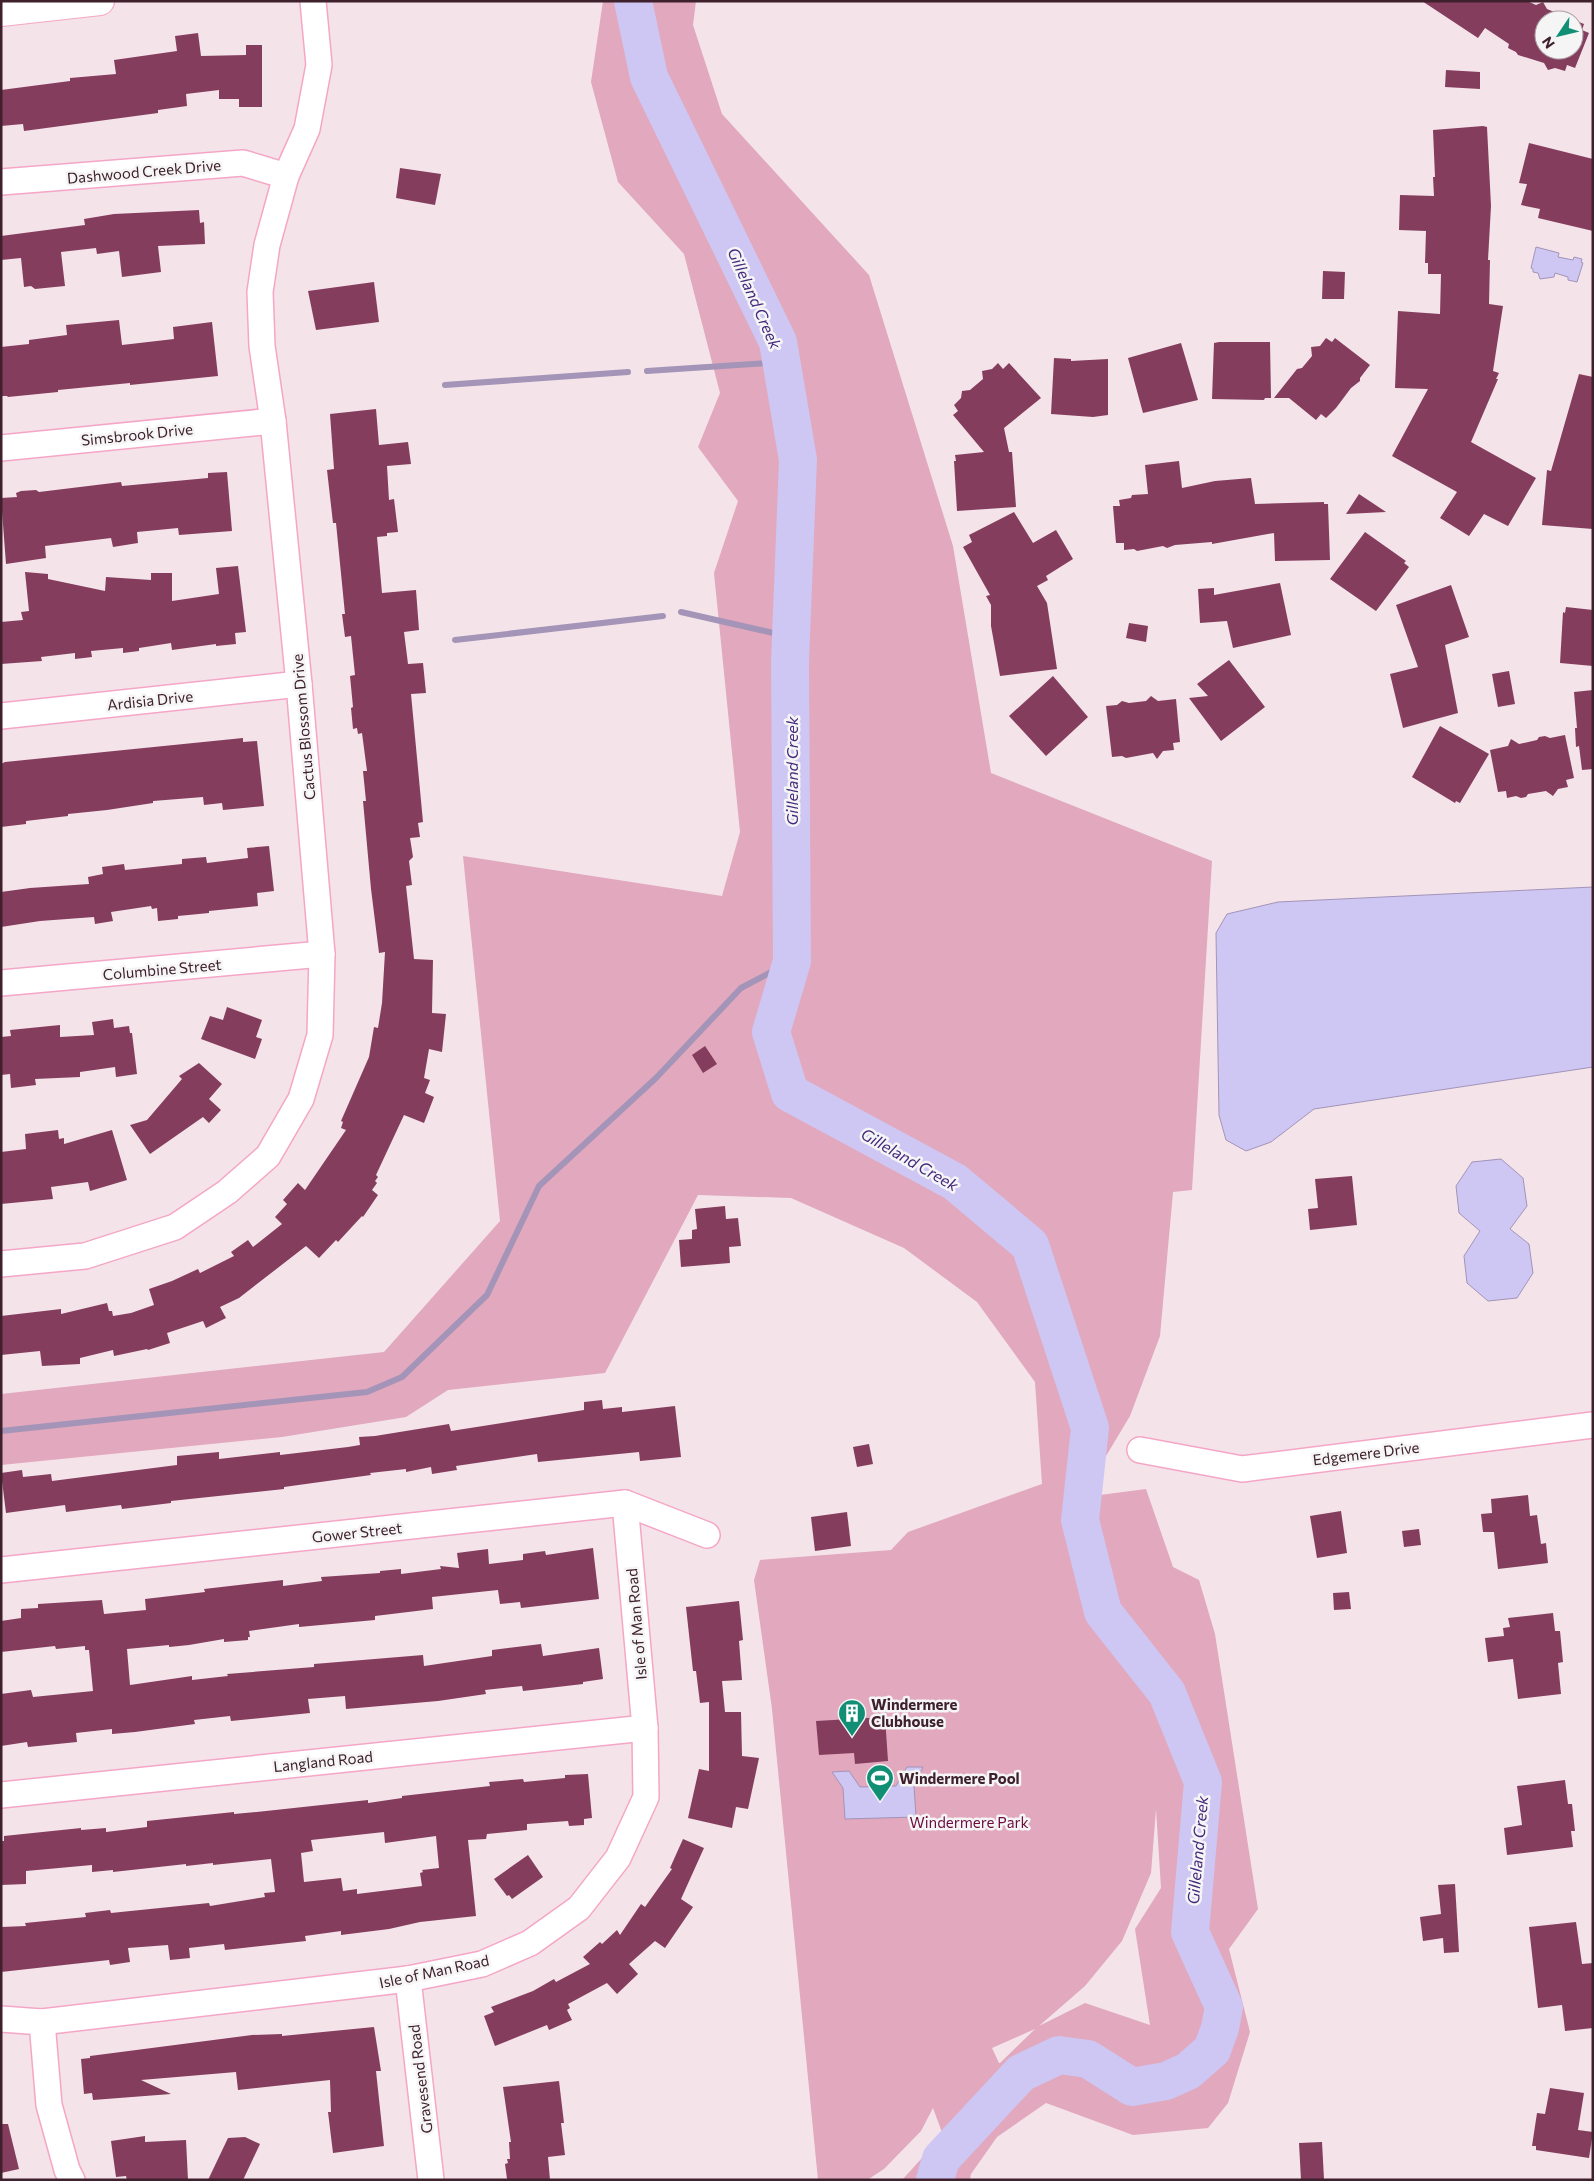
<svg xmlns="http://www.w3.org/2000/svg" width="1594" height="2181" font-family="Commissioner,sans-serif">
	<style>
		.green { fill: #e1a8be; fill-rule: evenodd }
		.water { fill: #cec6f3; stroke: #a394b8 }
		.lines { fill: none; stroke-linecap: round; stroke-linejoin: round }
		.stream { stroke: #a394b8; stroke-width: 6 }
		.river { stroke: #cec6f3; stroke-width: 38 }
		.building { fill: #853d5e; fill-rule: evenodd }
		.minor-casing { stroke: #f5a6c6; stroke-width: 28 }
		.major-casing { stroke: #f5a6c6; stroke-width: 30 }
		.minor { stroke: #fff; stroke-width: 25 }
		.major { stroke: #fff; stroke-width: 28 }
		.labels { text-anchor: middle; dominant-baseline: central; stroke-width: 5; stroke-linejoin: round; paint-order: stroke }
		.street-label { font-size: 15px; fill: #3f202d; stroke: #f5f5f5 }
		.poi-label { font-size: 15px; font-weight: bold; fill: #3f202d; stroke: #f5f5f5; text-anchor: start }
		.park-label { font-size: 15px; fill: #6b0b40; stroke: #f5f5f5 }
		.water-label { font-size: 16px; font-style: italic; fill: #45297d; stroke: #f5f5f5 }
	</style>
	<rect width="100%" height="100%" fill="#f4e3e9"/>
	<path class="green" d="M603 1H696L693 25 722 114 869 275 953 546 991 773 1212 861 1192 1190 1173 1192 1160 1336 1130 1416 1106 1456 1076 1473 1077 1498 1146 1489 1173 1567 1199 1580 1215 1634 1258 1909 1229 1949 1250 2032 1228 2103 1208 2128 1133 2135 1046 2103 997 2137 971 2174 970 2180H902L943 2135 933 2108 921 2131 884 2169 867 2180H818L772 1709 754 1580 760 1560 891 1550 908 1532 1042 1484 1035 1382 977 1302 904 1248 791 1198 698 1195 605 1373 448 1390 406 1417 282 1437 1 1465V1394L384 1352 500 1221 463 856 722 896 740 832 714 573 738 501 698 447 720 393 684 254 618 182 591 82ZM1156 1809 1161 1888 1135 1929 1150 2025 1085 2003 1039 2026 1085 1986 1122 1941 1151 1873ZM1035 2029 1000 2063H999L992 2048Z"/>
	<g class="water">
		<path d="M1536 247 1559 253 1558 257 1573 260 1574 257 1582 259 1581 262 1583 263 1577 282 1568 280V277L1555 273 1554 277 1540 279 1538 273 1533 272V269L1531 268Z"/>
		<path d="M1593 887V1067L1314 1109 1271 1142 1246 1151 1226 1140 1219 1115 1216 933 1227 914 1278 902Z"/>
		<path d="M1501 1159 1523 1178 1527 1206 1510 1229 1529 1244 1533 1273 1517 1298 1488 1301 1467 1283 1464 1256 1480 1231 1459 1213 1456 1186 1472 1162Z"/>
		<path d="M907 1767H923L914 1786 916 1817 845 1819 843 1788 832 1772 849 1771 860 1787 896 1786Z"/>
	</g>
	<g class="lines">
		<g class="stream">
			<path d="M647 371 782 362"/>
			<path d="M445 385 628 372"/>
			<path d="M681 612 791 637"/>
			<path d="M455 640 663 616"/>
			<path d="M1 1431 367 1392 402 1377 487 1295 539 1186 656 1078 741 988 792 961"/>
		</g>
		<path class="river" d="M633 1 649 77 778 342 798 460 790 662 792 961 771 1032 790 1093 955 1182 1030 1245 1090 1428 1080 1520 1103 1612 1167 1693 1203 1782 1190 1932 1224 2007 1220 2028 1212 2050 1188 2071 1166 2081 1132 2087 1088 2059 1059 2055 1021 2073 941 2159 935 2180"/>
	</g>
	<g class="building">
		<path d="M1422 1H1527L1536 5 1543 2 1547 9 1574 20H1544V50H1574V20L1584 24 1582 30 1589 33 1575 68 1567 65 1565 71 1555 68 1548 70 1544 63 1518 55 1516 52 1508 48 1509 44 1485 28 1478 38Z"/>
		<path d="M198 33 201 56 246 55V45H262V107H239V99H219V90L186 94 187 106 158 110V113L24 131 23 124 1 126V90L70 81V78L116 74 114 60 177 51 175 36Z"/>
		<path d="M1446 70 1480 72V89L1445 87Z"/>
		<path d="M1483 126 1487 127 1491 206 1488 260H1490L1489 304 1503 306 1493 371 1499 373 1496 379H1498L1471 442 1536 478 1508 526 1484 514 1469 536 1440 518 1457 492 1392 456 1428 389 1395 388 1398 311 1440 314 1441 274H1428V263H1425L1426 231 1399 230 1400 195 1434 196 1433 177H1435L1433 130Z"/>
		<path d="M1529 143 1593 159V231L1538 218 1540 209 1521 205 1527 184 1519 183Z"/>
		<path d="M400 168 441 174 435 205 396 198Z"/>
		<path d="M199 210 200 223 204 222 205 244 158 246 161 272 122 277 119 251 97 254 96 248 61 252 65 286 35 289 31 286 24 287 21 258 1 260V236L85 225 84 219 114 214Z"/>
		<path d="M1323 271 1345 272 1344 299H1322Z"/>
		<path d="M374 282 379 322 316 330 308 291Z"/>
		<path d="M119 320 122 345 174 339 173 327 212 322 218 376 130 385V383L58 390V392L8 397 7 396H1V347L29 344V340L67 335 66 325Z"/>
		<path d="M1326 338 1332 342 1335 338 1370 365 1360 378V381L1351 388 1336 408 1326 418 1321 414 1316 420 1289 398H1274L1297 369 1302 368 1312 356 1311 347 1320 346Z"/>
		<path d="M1219 342H1270L1271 398H1265L1264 400 1212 399 1214 343Z"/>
		<path d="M1181 343 1198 400 1143 413 1128 358Z"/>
		<path d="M1054 358 1071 359V361L1108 359V415L1093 417 1051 414Z"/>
		<path d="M998 363 1003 369 1009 363 1041 398 1004 428 1009 452H1012L1016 507 957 511 954 461H956L955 455 984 452 953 415 958 411 954 405 961 398 962 391 970 390 983 379 982 371 992 369Z"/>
		<path d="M1579 374 1593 377V529L1542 525 1547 470 1551 471Z"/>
		<path d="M376 409 379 445 408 442 411 464 387 466 389 500 394 499 398 532 387 533V536L377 537 382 593 416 590 419 630 404 632 408 664 423 663 426 693 411 694 423 822 418 823 420 837 410 838 413 857 409 861 412 885 406 886 414 959 433 960 432 1013 446 1014 442 1052 429 1049 424 1078 430 1080 425 1093 434 1097 424 1123 404 1115 376 1175 378 1177 375 1181 377 1183 372 1190 378 1195 363 1217 362 1216 338 1242 336 1240 319 1258 306 1246 239 1298 220 1307 226 1318 206 1328 203 1321 167 1333 170 1343 148 1350 147 1349 114 1356 113 1350 80 1358V1364L42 1366 40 1351 1 1355V1316L61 1309V1314L107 1303 109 1311H112L113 1316 131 1313 154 1305 149 1289 172 1281 198 1269 200 1273 234 1256 231 1252 248 1240 253 1247 282 1224 275 1217 287 1204 283 1200 298 1183 305 1190 346 1130 341 1128 343 1122 341 1121 369 1057 374 1027 378 1028 382 1003 385 952 379 953 371 889 363 801H366L363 771H367L362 733 358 734 357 728 353 729 351 708 353 707 350 676 355 675 351 636 345 637 342 614H345L336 523H333L327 470 334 469 330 414Z"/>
		<path d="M1179 461 1182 488 1215 481 1251 478 1255 504 1324 502V504H1328L1330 560 1275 561 1274 533 1212 544V542L1175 545 1167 548 1163 546 1137 551 1134 549 1124 550V543H1116L1113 506H1120L1119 500 1131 498 1132 495 1148 494 1145 465Z"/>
		<path d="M227 472 232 531 179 535 178 528 137 532 138 543 113 547 111 538 45 546 46 558 6 564 1 498 17 497 16 493 21 491 36 490 39 492 121 482 122 486 208 478V473Z"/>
		<path d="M1359 494 1386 512 1346 514Z"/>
		<path d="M1014 512 1033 543 1056 530 1073 559 1046 576 1048 580 1037 586 1047 603 1057 669 1000 676 991 626V605L986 596 990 595 963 547 972 542 969 535Z"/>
		<path d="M1365 532 1406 561 1404 563 1409 567 1376 611 1330 579Z"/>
		<path d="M238 566 246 632 235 633 236 644 216 646V644L172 650 171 643 139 648V651L123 653V648L91 651 92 657 75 659V653L41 657 42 661 1 664V622L23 620 21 612 29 611 25 572 48 574V579L105 591 106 577 151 580V573H172V601L219 594 216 568Z"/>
		<path d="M1280 583 1291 635 1233 648 1227 621 1200 623 1198 589 1214 588V595Z"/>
		<path d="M1451 585 1469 637 1445 645 1458 713 1403 728 1390 674 1418 667 1396 605Z"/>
		<path d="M1566 607 1593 610V666L1560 663 1563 612 1565 613Z"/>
		<path d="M1129 623 1148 626 1146 642 1126 638Z"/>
		<path d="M1229 660 1265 707 1221 741 1189 698 1208 696 1197 684Z"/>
		<path d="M1509 671 1515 704 1498 707 1492 674Z"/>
		<path d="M1053 676 1088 717 1046 756 1009 716Z"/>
		<path d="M1593 690V769L1582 770 1579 746 1576 747 1575 728H1577L1574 692Z"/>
		<path d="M1151 696 1158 701 1176 699 1180 742 1173 743 1174 750 1163 751 1157 759 1153 753 1126 758 1122 756 1112 757 1106 706 1117 705 1122 701 1129 703 1146 701Z"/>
		<path d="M1440 726 1489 754 1460 803 1456 801 1455 803 1412 777Z"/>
		<path d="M1565 735 1574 778 1566 780 1568 787 1558 789 1553 796 1546 791 1528 794 1526 797 1521 798 1516 796 1507 798 1506 791 1498 792 1490 750 1508 746 1511 739 1519 744 1537 740 1539 737 1545 736 1550 738Z"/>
		<path d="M243 738V742L257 741 264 806 223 810 222 803 204 805 203 797 153 801V803L107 810 68 814V816L26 821V824L1 827V764L5 762Z"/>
		<path d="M269 846 274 891 257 893 258 906 209 911V913L178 916V919L158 921 157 908 152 909 151 906 111 912 113 921 95 924 94 917 40 921 1 927V892L30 888 89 884 88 877 103 874 102 867 124 864 125 870 182 864V859L206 857 207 863 248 858 247 848Z"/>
		<path d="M227 1007 262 1020 256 1037 262 1039 255 1059 201 1039 210 1016 223 1020Z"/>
		<path d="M113 1019 114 1028 129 1026 130 1033H132L137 1074 116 1077 115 1067 80 1072V1077L35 1079 36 1085 11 1088 10 1074 1 1075V1037L11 1036 10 1030 60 1025V1037L94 1035 92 1022Z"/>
		<path d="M705 1046 717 1064 703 1073 692 1055Z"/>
		<path d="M199 1063 222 1084 209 1099 221 1110 209 1123 203 1117 150 1154 130 1125 147 1120 182 1079 179 1076Z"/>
		<path d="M58 1130 59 1139 64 1138V1144L112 1130 127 1180 90 1191 88 1182 51 1187 53 1199 1 1204V1152L26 1149 25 1134Z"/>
		<path d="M1352 1176 1357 1225 1310 1230 1308 1209 1318 1208 1315 1179Z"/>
		<path d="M725 1206 726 1219 738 1218 741 1246 729 1247 730 1263 681 1267 679 1240 692 1239V1230L697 1229 695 1209Z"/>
		<path d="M602 1400 603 1409 622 1407V1412L675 1406 681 1457 640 1461 639 1452 538 1462 537 1454 456 1466 457 1470 432 1474 431 1467 406 1472V1469L370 1473 371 1475 284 1487V1489L171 1501V1503L122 1509 121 1505 66 1512 65 1505 6 1513 1 1473 22 1470 23 1477 51 1474 52 1481 177 1465V1456L219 1452V1459L280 1452V1455L348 1447 360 1445 359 1437 375 1436 449 1424 451 1431 584 1410V1402Z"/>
		<path d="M869 1444 873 1464 857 1467 853 1447Z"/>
		<path d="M1528 1495 1530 1516 1537 1515 1541 1544 1546 1543 1548 1563 1498 1569 1494 1532H1483L1481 1514 1492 1513 1491 1499Z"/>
		<path d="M1341 1511 1347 1553 1317 1558 1310 1516Z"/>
		<path d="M847 1512 851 1546 815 1551 811 1517Z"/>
		<path d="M1419 1529 1421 1545 1404 1547 1402 1531Z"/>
		<path d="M593 1548 599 1599 521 1608 520 1602 500 1604 498 1590 432 1597 433 1609 375 1616V1620L299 1627V1624L249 1631 250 1637H248V1640L224 1642V1639L189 1645 169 1647V1645L127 1649 130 1685 192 1676V1680L228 1676 227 1674 314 1667V1664L423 1655 424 1666 492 1656V1650L541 1644 543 1656 599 1648 603 1679 583 1682V1684L523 1691 522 1686 485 1690 486 1694 438 1701 346 1709 345 1696 308 1699 310 1713 231 1721 230 1716 194 1720 195 1724 135 1732 112 1734V1729L76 1733 77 1742 28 1747 27 1742 1 1746V1694L31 1690 33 1697 93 1691 89 1650H85V1646L56 1649 55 1646 1 1652V1621L21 1618V1609L38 1608V1604L102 1600 104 1614 146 1610 145 1599 205 1592 204 1589 283 1580V1586L322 1581 321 1577 380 1573V1571L401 1569V1574L441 1569 440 1566 459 1568 457 1553 488 1549 489 1564 523 1560V1554L545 1551 546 1555Z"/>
		<path d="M1349 1592 1351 1609 1334 1610 1333 1593Z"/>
		<path d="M739 1601 743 1640 739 1641 742 1680 722 1681 725 1712H741L742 1756 759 1758 748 1809 736 1807 732 1828 688 1818 699 1769 709 1771V1702L700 1703 696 1671H693L686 1607Z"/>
		<path d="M1553 1613 1555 1631H1560L1563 1662 1558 1663 1561 1694 1518 1699 1513 1659 1488 1662 1485 1638 1504 1636 1503 1628 1510 1627 1508 1618Z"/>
		<path d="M885 1717 888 1761 855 1764 854 1753 819 1755 816 1721Z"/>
		<path d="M588 1774 592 1818 584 1819V1825L569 1826 568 1821 527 1824V1830L487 1834 486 1839 468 1840 476 1916 420 1922 389 1929 341 1935V1931L305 1936 306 1941 225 1950 224 1944 189 1948 190 1958 170 1960 168 1945 128 1948 130 1962 110 1965 109 1960 1 1972V1927L26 1926 25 1923 86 1917 85 1913 110 1910 111 1913 209 1903 210 1906 265 1897 264 1893 275 1892 271 1859 213 1865V1863L186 1866V1864L113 1872V1870L92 1872V1865L26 1871V1884L1 1885V1841H4V1836L81 1828V1830L106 1828V1832L147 1827V1821L234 1812V1814L266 1811 368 1800V1803L402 1798V1796L490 1786 489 1782 523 1779 524 1782 565 1778V1775ZM384 1832 385 1843 436 1836 439 1868 422 1870 423 1872 420 1873 422 1886 357 1894V1889L343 1891 341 1878 304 1882 301 1853 313 1851 311 1840Z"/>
		<path d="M1565 1780 1568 1804H1572L1575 1831H1571L1573 1847 1507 1855 1504 1828 1522 1825 1517 1786Z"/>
		<path d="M683 1839 704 1848 681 1899 693 1907 665 1948 655 1941 629 1964 638 1974 617 1994 607 1983 568 2004 570 2008 567 2010 572 2020 549 2030 547 2025 495 2046 484 2016 494 2012 491 2007 533 1991 554 1979 556 1982 590 1964 583 1957 600 1942 602 1944 617 1930 620 1935 641 1904 645 1907 672 1869 670 1868Z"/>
		<path d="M528 1855 543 1877 512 1899 509 1895 507 1896 494 1879Z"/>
		<path d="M1455 1884 1459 1952 1444 1953 1443 1938 1423 1941 1420 1917 1441 1914 1438 1885Z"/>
		<path d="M1576 1922 1582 1964 1593 1963V2028L1565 2031 1562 2005 1538 2008 1529 1927Z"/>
		<path d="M374 2027 381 2071H376L384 2146 333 2153 328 2112H331L330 2080 238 2090 236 2072 141 2080 171 2094 93 2100 92 2093 84 2094 81 2059 90 2058V2056L252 2035 282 2034V2036Z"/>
		<path d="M559 2081 564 2123H561L565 2155 548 2157 550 2180 507 2179 505 2164 508 2163 507 2159H510L509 2142H511L503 2087Z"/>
		<path d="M1550 2088 1584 2093 1578 2130 1593 2132 1589 2158 1536 2150V2146H1532L1537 2113 1545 2114Z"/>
		<path d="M1 2124H8L19 2169 1 2173Z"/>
		<path d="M145 2136V2142L186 2140 188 2180H127L126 2176 116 2177 111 2141Z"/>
		<path d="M245 2137 260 2144 243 2180H208L228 2138Z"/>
		<path d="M1322 2142 1324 2179 1301 2180 1299 2143Z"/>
	</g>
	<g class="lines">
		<g class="minor-casing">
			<g id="minor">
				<path d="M1 182 243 163 286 176"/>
				<path d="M1 448 273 421"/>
				<path d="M1 716 299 684"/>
				<path d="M1 983 322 954"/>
				<path d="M1 1264 85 1256 175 1227 227 1192 268 1156 301 1099 320 1035 322 954 299 684 273 421 262 346 260 292 267 245 286 176 307 129 319 65 313 1"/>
				<path d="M1140 1450 1242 1469 1593 1425"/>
				<path d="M1 1570 625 1503 707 1535"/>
				<path d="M1 1795 645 1728"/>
				<path d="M408 1979 431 2180"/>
				<path d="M1 2019 42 2022 408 1979 482 1964 530 1943 579 1908 618 1858 646 1797 645 1728 625 1503"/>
				<path d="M42 2022 49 2105 67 2170 72 2180"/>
			</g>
		</g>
		<g class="major-casing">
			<path id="major" d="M1 12 100 1"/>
		</g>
		<use href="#minor" class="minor"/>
		<use href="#major" class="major"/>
	</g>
	<defs>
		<g id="building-pin" transform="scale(1.4375)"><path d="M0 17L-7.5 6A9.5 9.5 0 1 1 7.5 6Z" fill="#108f75" stroke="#f5f5f5"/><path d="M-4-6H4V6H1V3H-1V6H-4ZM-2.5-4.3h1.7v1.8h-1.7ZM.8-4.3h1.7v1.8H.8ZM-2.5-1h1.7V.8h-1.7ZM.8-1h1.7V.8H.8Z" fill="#fff"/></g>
		<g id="stadium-pin" transform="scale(1.4375)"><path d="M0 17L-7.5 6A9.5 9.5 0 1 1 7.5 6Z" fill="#108f75" stroke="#f5f5f5"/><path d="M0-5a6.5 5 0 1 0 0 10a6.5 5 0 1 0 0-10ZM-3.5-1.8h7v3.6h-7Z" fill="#fff"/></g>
	</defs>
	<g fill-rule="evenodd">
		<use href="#building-pin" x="852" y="1713"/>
		<use href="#stadium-pin" x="880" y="1778"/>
	</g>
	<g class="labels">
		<g class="street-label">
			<text transform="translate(144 171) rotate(-5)">Dashwood Creek Drive</text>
			<text transform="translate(137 434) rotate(-6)">Simsbrook Drive</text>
			<text transform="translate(150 700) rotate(-6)">Ardisia Drive</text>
			<text transform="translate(303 727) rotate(-95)">Cactus Blossom Drive</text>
			<text transform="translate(162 969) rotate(-5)">Columbine Street</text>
			<text transform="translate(1366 1453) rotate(-7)">Edgemere Drive</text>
			<text transform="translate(357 1532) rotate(-6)">Gower Street</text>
			<text transform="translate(636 1624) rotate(-95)">Isle of Man Road</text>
			<text transform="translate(323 1761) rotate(-6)">Langland Road</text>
			<text transform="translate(434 1971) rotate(-12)">Isle of Man Road</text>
			<text transform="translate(420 2079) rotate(-97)">Gravesend Road</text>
		</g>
		<g class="poi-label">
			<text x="871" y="1704">Windermere<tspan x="871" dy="17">Clubhouse</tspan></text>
			<text x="899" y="1778">Windermere Pool</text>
		</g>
		<g class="park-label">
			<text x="969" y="1822">Windermere Park</text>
		</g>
		<g class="water-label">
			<text transform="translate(755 298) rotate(66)">Gilleland Creek</text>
			<text transform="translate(791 771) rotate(-90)">Gilleland Creek</text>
			<text transform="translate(910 1159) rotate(30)">Gilleland Creek</text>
			<text transform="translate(1197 1850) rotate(-85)">Gilleland Creek</text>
		</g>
	</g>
	<rect width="1594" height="2181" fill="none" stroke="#3f202d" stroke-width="5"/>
	<g transform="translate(1559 35) rotate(235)"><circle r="24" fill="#f5f5f5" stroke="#aca0a5"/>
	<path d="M0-4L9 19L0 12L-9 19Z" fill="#108f75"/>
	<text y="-8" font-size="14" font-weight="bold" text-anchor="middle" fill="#3f202d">N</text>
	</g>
</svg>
